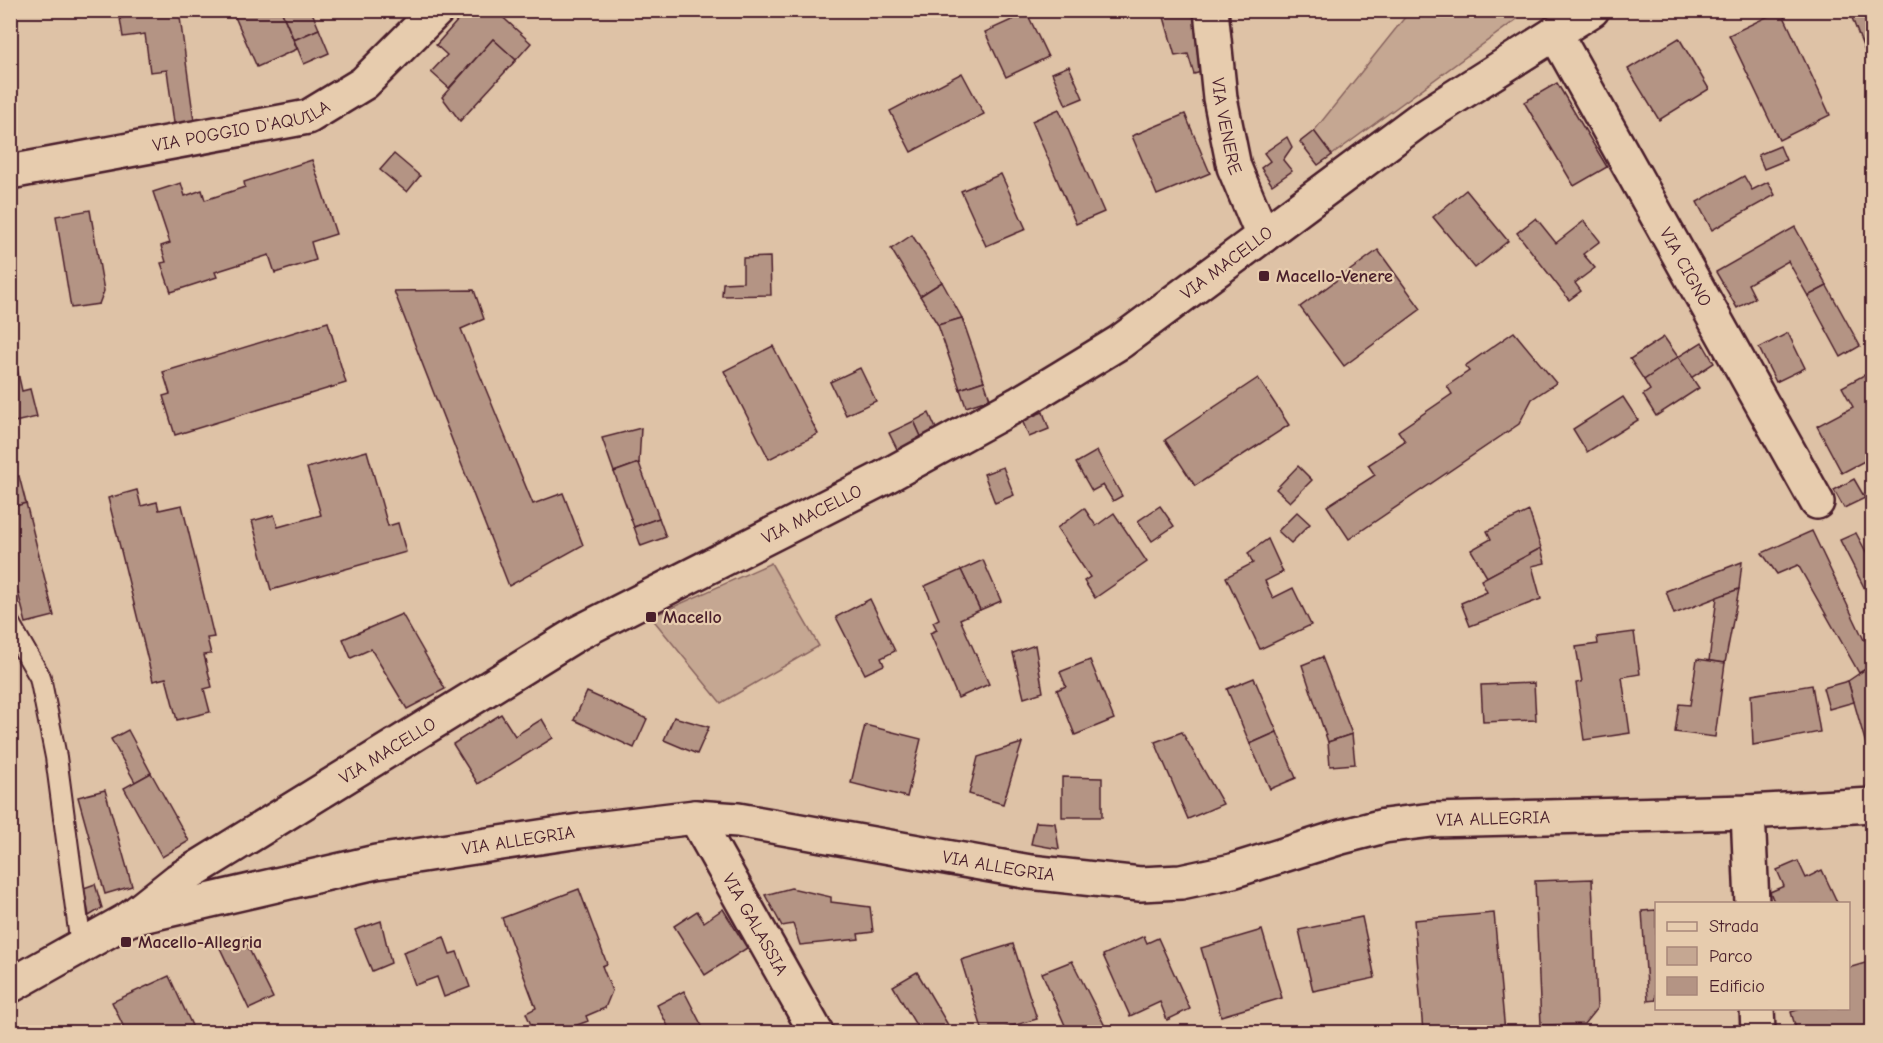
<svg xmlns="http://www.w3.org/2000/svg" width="1883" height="1043" font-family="'Comic Neue',sans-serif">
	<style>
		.green { fill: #c5a792; stroke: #88635e; stroke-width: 1.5 }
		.building { fill: #b49484; stroke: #4a1f2b; stroke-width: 1.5 }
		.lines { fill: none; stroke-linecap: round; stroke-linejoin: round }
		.service-casing { stroke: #4a1f2b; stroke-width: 24 }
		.minor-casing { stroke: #4a1f2b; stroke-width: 38 }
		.tertiary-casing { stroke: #4a1f2b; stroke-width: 38 }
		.secondary-casing { stroke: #4a1f2b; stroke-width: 38 }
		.service { stroke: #e7ccae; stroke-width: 20 }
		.minor { stroke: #e7ccae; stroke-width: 33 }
		.tertiary { stroke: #e7ccae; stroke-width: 33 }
		.secondary { stroke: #e7ccae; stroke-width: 33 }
		.poi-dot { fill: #4a1f2b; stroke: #e7ccae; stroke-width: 2 }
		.labels { text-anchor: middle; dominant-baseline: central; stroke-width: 4.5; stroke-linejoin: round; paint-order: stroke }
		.street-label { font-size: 18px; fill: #4a1f2b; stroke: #e7ccae }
		.poi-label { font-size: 18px; font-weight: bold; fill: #4a1f2b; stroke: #e7ccae; text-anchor: start }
	</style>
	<rect width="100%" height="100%" fill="#dec2a6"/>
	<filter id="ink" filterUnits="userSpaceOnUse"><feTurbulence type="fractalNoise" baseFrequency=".0167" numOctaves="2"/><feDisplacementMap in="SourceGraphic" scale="12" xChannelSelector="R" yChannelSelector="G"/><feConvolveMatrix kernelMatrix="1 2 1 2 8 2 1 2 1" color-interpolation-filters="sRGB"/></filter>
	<g filter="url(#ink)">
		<g class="green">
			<path d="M1410 11H1511L1517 19 1332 155 1314 131Z"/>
			<path d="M771 563 819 646 721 703 651 617Z"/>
		</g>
		<g class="building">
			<path d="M179 10 194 121 174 123 167 70 150 72 145 34 123 37 120 18Z"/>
			<path d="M232 10H281L297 49 257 67Z"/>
			<path d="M281 10H311L319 29 294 40Z"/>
			<path d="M467 10H495L531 43 516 60 493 39 449 88 431 72 447 55 436 45Z"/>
			<path d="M1162 10H1198L1205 71 1194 74 1188 54 1175 56Z"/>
			<path d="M1781 10 1830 115 1779 140 1729 35Z"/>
			<path d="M1849 10H1872V70Z"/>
			<path d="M1027 13 1048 57 1006 77 985 32Z"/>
			<path d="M319 29 329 53 304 64 294 40Z"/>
			<path d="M1679 38 1709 89 1659 120 1628 69Z"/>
			<path d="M493 39 516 60 460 121 442 97Z"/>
			<path d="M1069 66 1083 98 1066 105 1052 73Z"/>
			<path d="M962 73 984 114 911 152 890 111Z"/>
			<path d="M1557 83 1607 167 1574 186 1524 102Z"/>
			<path d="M1059 109 1104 212 1076 224 1032 121Z"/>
			<path d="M1185 114 1210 173 1157 195 1132 136Z"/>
			<path d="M1314 131 1332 155 1318 165 1300 142Z"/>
			<path d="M1287 137 1292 147 1283 160 1292 171 1272 185 1261 168 1270 161 1264 153Z"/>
			<path d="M1780 146 1786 160 1764 169 1758 155Z"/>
			<path d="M394 154 420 176 407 192 380 170Z"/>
			<path d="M312 160 336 234 311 242 316 260 275 273 269 255 215 272 217 277 171 292 161 263 166 262 161 246 170 243 153 192 181 183 185 196 202 190 205 200 245 187 244 182Z"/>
			<path d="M1001 174 1026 229 986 246 961 191Z"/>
			<path d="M1744 176 1752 190 1768 182 1775 195 1712 230 1697 202Z"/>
			<path d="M1466 190 1508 241 1475 268 1433 217Z"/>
			<path d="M90 210 104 291 99 304 71 308 56 216Z"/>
			<path d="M1536 218 1556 243 1584 221 1600 241 1583 254 1595 268 1575 283 1581 291 1569 300 1517 233Z"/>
			<path d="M1795 227 1827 286 1808 296 1788 261 1748 284 1755 298 1737 308 1716 272Z"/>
			<path d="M912 235 942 282 920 296 891 249Z"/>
			<path d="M1378 250 1421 309 1344 366 1300 307Z"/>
			<path d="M770 257 771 295 722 296 723 283 743 282V258Z"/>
			<path d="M942 282 962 318 938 325 920 296Z"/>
			<path d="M1827 286 1860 346 1841 357 1808 296Z"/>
			<path d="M474 290 484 319 461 329 533 504 563 493 583 545 509 586 394 291Z"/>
			<path d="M962 318 984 381 960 389 938 325Z"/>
			<path d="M328 322 346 383 175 435 163 396 170 394 163 372Z"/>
			<path d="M1514 332 1556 383 1532 399 1519 424 1349 539 1327 506 1375 475 1368 465 1405 441 1398 431 1452 394 1447 386 1469 371 1465 366Z"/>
			<path d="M1788 333 1805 368 1776 382 1759 348Z"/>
			<path d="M1664 337 1678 357 1644 380 1630 359Z"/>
			<path d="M1702 342 1714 363 1691 378 1678 357Z"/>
			<path d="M773 346 818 434 769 459 724 371Z"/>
			<path d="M1678 357 1699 388 1656 416 1643 395 1650 390 1644 380Z"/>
			<path d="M16 364 22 391 30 389 37 417 10 423V366Z"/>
			<path d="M860 368 876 401 846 415 830 382Z"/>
			<path d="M1864 375 1872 392V457L1842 473 1817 426 1853 407 1842 387Z"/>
			<path d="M1258 378 1289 425 1195 486 1165 440Z"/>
			<path d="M984 381 990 399 966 407 960 389Z"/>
			<path d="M1623 397 1638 420 1587 452 1573 429Z"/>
			<path d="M1043 412 1049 429 1029 437 1022 420Z"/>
			<path d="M929 413 938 433 923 441 914 421Z"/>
			<path d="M914 421 923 441 899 453 889 433Z"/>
			<path d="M641 428 639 463 614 472 602 438Z"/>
			<path d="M367 451 388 526 398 523 406 552 271 590 252 521 274 515 278 527 321 515 307 468Z"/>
			<path d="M1097 451 1122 496 1113 501 1103 485 1092 491 1076 463Z"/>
			<path d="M639 463 659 518 634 527 614 472Z"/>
			<path d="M1298 466 1312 480 1290 502 1276 489Z"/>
			<path d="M1003 467 1014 495 995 503 984 474Z"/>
			<path d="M19 476 26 503 10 508V478Z"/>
			<path d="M1854 479 1865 498 1844 508 1834 490Z"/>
			<path d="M137 490 141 506 157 502 159 510 182 505 214 637 207 638 211 654 204 655 212 687 204 689 210 712 177 720 166 678 153 681 108 498Z"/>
			<path d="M26 503 54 616 26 623 13 573 10 574V508Z"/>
			<path d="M1160 506 1174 526 1152 541 1138 521Z"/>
			<path d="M1084 508 1096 526 1114 513 1147 562 1095 598 1084 581 1090 577 1057 528Z"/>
			<path d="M1529 511 1541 548 1487 577 1471 550 1491 539 1487 531Z"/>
			<path d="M1297 512 1310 524 1291 543 1278 531Z"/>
			<path d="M659 518 666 537 641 546 634 527Z"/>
			<path d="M1812 531 1864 640 1872 635V665L1859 673 1798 565 1777 574 1762 553Z"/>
			<path d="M1856 533 1872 563V603L1840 540Z"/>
			<path d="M1268 539 1283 572 1265 581 1273 598 1293 588 1311 625 1260 649 1226 577 1253 563 1248 553Z"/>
			<path d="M1541 548 1545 563 1532 566 1541 599 1470 626 1461 603 1487 592 1481 580Z"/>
			<path d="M983 560 1001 601 980 610 961 570Z"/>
			<path d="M1742 562 1739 589 1674 614 1666 591Z"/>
			<path d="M961 570 980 610 960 619 989 684 958 698 930 633 937 630 933 622 939 619 925 586Z"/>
			<path d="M1739 589 1725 663 1709 661 1717 597Z"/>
			<path d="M870 599 895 651 881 658 884 665 865 674 836 617Z"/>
			<path d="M402 614 445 689 407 709 371 649 351 658 343 639Z"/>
			<path d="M1634 632 1640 674 1622 677 1630 733 1584 740 1576 683 1582 682 1576 647 1598 644 1597 637Z"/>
			<path d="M1035 645 1043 692 1024 698 1013 653Z"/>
			<path d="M1322 657 1352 734 1328 742 1302 665Z"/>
			<path d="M1697 659 1725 663 1715 737 1675 732 1679 704 1690 705Z"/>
			<path d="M1090 660 1114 719 1075 735 1057 690 1066 686 1060 672Z"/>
			<path d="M1872 665V747L1867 748 1848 681Z"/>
			<path d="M1254 678 1277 732 1250 744 1227 689Z"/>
			<path d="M1848 681 1854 702 1829 709 1823 688Z"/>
			<path d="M1534 683 1536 720 1483 722 1481 685Z"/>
			<path d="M1812 685 1820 732 1753 745 1751 695Z"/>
			<path d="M587 692 647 719 634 748 574 720Z"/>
			<path d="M501 714 515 736 542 719 553 738 478 784 453 744Z"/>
			<path d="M674 717 709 727 697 754 664 740Z"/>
			<path d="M865 725 921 739 907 797 851 783Z"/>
			<path d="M128 730 151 773 135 782 111 739Z"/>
			<path d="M1182 732 1223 804 1188 819 1155 742Z"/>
			<path d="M1277 732 1296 778 1270 789 1250 744Z"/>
			<path d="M1352 734 1355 764 1330 766 1328 742Z"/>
			<path d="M1022 743 1003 804 969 794 978 757Z"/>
			<path d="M151 773 189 841 162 857 124 788Z"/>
			<path d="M1062 777 1102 778V817H1062Z"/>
			<path d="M105 790 132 886 105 894 78 797Z"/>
			<path d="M1036 822 1055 823 1059 849 1031 844Z"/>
			<path d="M1798 861 1806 878 1822 870 1838 904H1775L1770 892 1784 886 1777 870Z"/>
			<path d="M1592 879 1597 1008 1584 1024 1541 1025 1535 881Z"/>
			<path d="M95 884 102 908 89 916 84 888Z"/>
			<path d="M791 888 831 897V902L870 907 873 932 858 934 859 939 800 945 793 924 782 926 765 895Z"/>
			<path d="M579 889 607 964 602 966 612 991 605 1008 586 1016 588 1021 564 1030 565 1032H534L526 1013 536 1008 502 918Z"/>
			<path d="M723 909 747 948 705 975 674 926 697 911 704 922Z"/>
			<path d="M1656 910V1000L1648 1001 1642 911Z"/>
			<path d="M1494 913 1505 1032H1423L1414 920Z"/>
			<path d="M1362 917 1375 978 1313 991 1299 930Z"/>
			<path d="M381 921 391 963 372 971 355 930Z"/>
			<path d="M1262 930 1282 998 1221 1016 1201 948Z"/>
			<path d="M1144 936 1147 943 1158 938 1190 1009 1167 1020 1160 1002 1130 1016 1103 955Z"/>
			<path d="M243 937 273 998 249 1009 220 948Z"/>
			<path d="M444 937 450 954 457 952 470 987 444 997 437 977 415 985 403 952Z"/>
			<path d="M1013 944 1037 1019 992 1032H983L961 960Z"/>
			<path d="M1072 961 1108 1032H1068L1042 973Z"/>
			<path d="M1872 961V1032H1797L1791 1012 1803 1008H1848V968Z"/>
			<path d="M917 972 948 1025 935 1032H920L893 986Z"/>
			<path d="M169 976 195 1032H126L112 1002Z"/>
			<path d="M684 991 705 1032H671L657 1005Z"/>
		</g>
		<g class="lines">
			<g class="service-casing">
				<path id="service" d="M10 625 40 677 56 757 81 946"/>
			</g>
			<g class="minor-casing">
				<g id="minor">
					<path id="s1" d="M1211 10 1220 98 1234 167 1263 236"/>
					<path id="s2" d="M1555 33 1817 502"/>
					<path id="s3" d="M10 172 308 117 364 83 437 10"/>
					<path d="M1748 812 1752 904"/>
					<path id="s4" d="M695 817 816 1032"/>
					<path d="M1757 1008 1758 1032"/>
				</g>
			</g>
			<g class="tertiary-casing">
				<g id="tertiary">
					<path id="s5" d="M129 919 178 880 578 633 883 478 1018 404 1061 378 1120 342 1420 119 1592 10"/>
				</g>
			</g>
			<g class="secondary-casing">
				<g id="secondary">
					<path id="s6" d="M10 986 129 919 376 862 579 831 695 817 738 820 1030 872 1140 884 1181 882 1232 871 1341 837 1384 826 1432 820 1748 812 1872 805"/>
				</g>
			</g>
			<use href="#service" class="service"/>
			<use href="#minor" class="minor"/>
			<use href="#tertiary" class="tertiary"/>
			<use href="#secondary" class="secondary"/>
		</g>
	</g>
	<g class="poi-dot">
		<rect x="1258" y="270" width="12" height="12" rx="3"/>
		<rect x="645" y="611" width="12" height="12" rx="3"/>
		<rect x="120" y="936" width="12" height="12" rx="3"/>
	</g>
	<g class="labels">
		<g class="street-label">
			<text stroke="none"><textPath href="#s3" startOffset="236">VIA POGGIO D'AQUILA</textPath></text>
			<text stroke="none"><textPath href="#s1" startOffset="117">VIA VENERE</textPath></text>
			<text stroke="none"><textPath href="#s5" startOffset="1281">VIA MACELLO</textPath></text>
			<text stroke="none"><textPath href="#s2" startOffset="268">VIA CIGNO</textPath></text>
			<text stroke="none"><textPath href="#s5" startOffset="795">VIA MACELLO</textPath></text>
			<text stroke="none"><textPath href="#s5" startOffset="309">VIA MACELLO</textPath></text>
			<text stroke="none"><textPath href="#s6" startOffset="1524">VIA ALLEGRIA</textPath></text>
			<text stroke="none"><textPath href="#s6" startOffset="534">VIA ALLEGRIA</textPath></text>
			<text stroke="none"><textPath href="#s6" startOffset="1020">VIA ALLEGRIA</textPath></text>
			<text stroke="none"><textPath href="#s4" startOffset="123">VIA GALASSIA</textPath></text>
		</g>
		<g class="poi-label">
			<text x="1276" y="276">Macello-Venere</text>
			<text x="663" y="617">Macello</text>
			<text x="138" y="942">Macello-Allegria</text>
		</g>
	</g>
	<rect width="1883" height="1043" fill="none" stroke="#e7ccae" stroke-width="36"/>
	<rect x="18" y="18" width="1847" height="1007" fill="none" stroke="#4a1f2b" stroke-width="2" filter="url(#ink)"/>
	<rect x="1655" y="902" width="195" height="108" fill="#e7ccae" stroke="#a8877a" stroke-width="1.5"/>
	<rect x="1667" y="922" width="30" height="9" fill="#e7ccae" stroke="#a8877a" stroke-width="1.5"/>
	<text x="1709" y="932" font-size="18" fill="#4a1f2b">Strada</text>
	<rect x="1667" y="947" width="30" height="18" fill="#c5a792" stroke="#a8877a" stroke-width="1.5"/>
	<text x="1709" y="962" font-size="18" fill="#4a1f2b">Parco</text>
	<rect x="1667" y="977" width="30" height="18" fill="#b49484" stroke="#a8877a" stroke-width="1.5"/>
	<text x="1709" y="992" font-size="18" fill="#4a1f2b">Edificio</text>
</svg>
